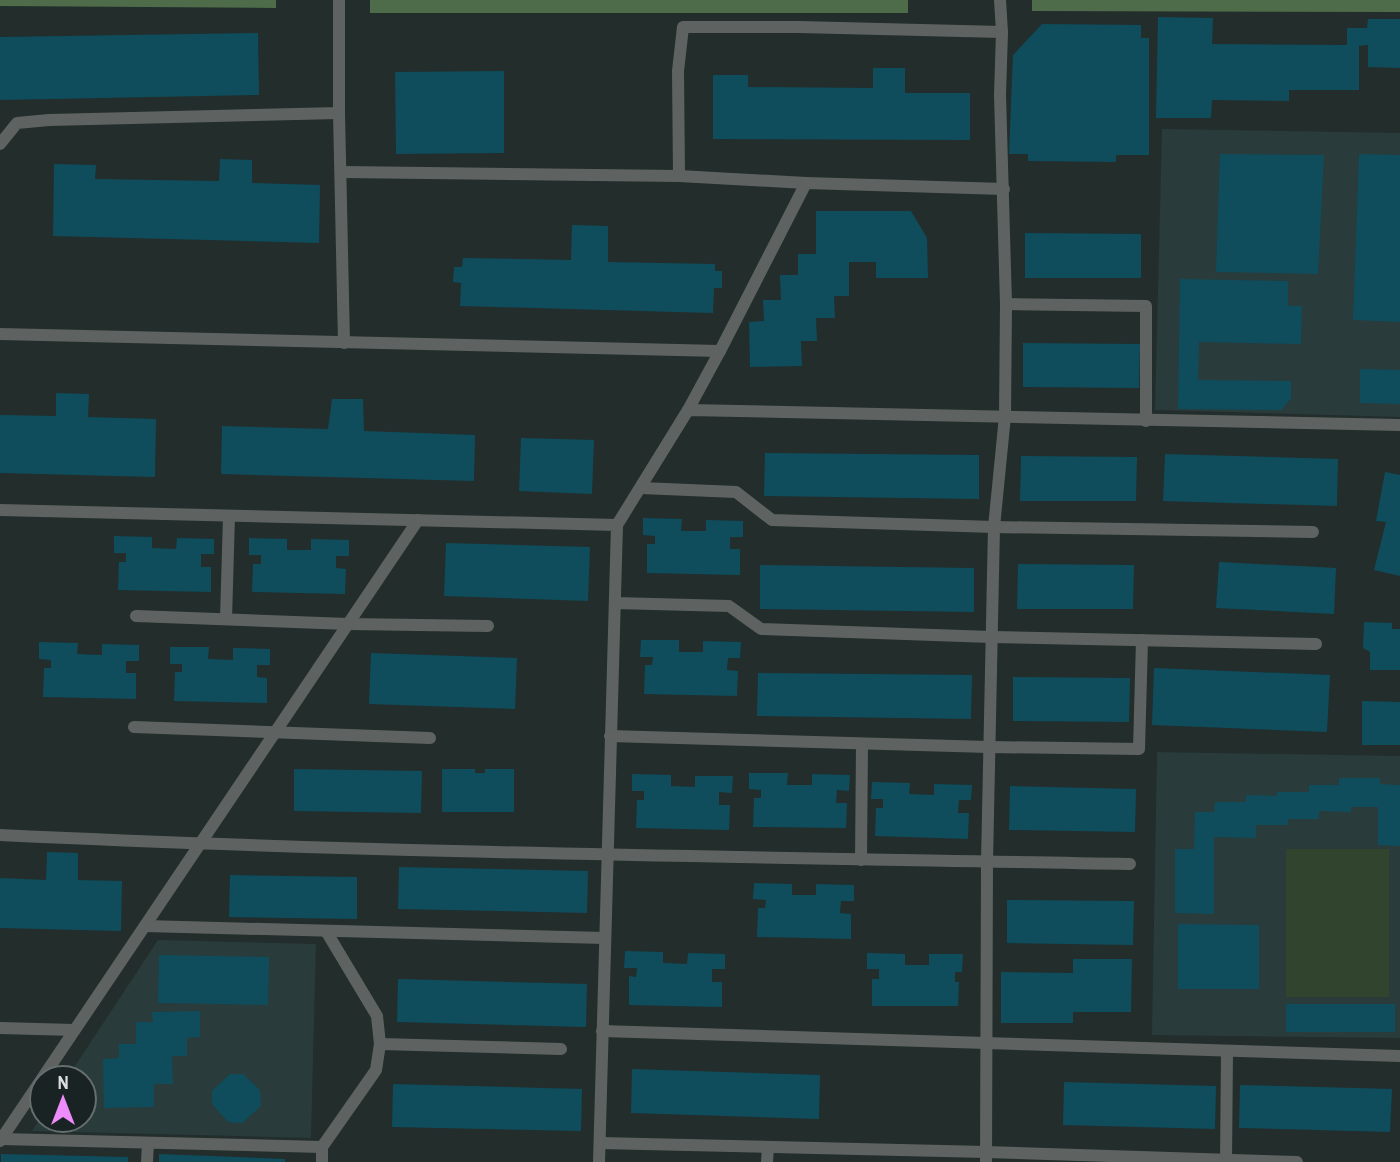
<svg xmlns="http://www.w3.org/2000/svg" width="1400" height="1162" font-family="'Archivo Narrow',sans-serif">
	<style>
		.built { fill: #293b3b }
		.green { fill: #31442e }
		.forest { fill: #4e6c49 }
		.building { fill: #0f4d5c }
		.lines { fill: none; stroke-linecap: round; stroke-linejoin: round }
		.service { stroke: #5e6361; stroke-width: 12 }
	</style>
	<rect width="100%" height="100%" fill="#222d2c"/>
	<g class="built">
		<path d="M1162 129 1400 133V417L1155 410Z"/>
		<path d="M1157 752 1400 756V1038L1152 1035Z"/>
		<path d="M158 940 316 944 311 1138 32 1131 42 1116V1120H84V1078H67Z"/>
	</g>
	<rect class="green" x="1286" y="849" width="103" height="148"/>
	<g class="forest">
		<path d="M0 0H276V8L0 6Z"/>
		<rect x="370" y="0" width="538" height="13"/>
		<path d="M1032 0H1400V12L1032 11Z"/>
	</g>
	<g class="building">
		<path d="M1158 17 1213 18 1212 44 1347 45V28H1367L1368 19H1400V68L1368 67V45L1359 46V90H1289V101L1212 100 1211 118H1156Z"/>
		<path d="M1042 24 1141 25V38H1149V155H1116V162L1028 161V154H1009L1013 55Z"/>
		<path d="M258 33 259 95 0 100V37Z"/>
		<path d="M873 68H905V93H970V140L713 139V75H748V87L873 88Z"/>
		<path d="M504 71V153L396 154 395 72Z"/>
		<path d="M1220 154 1324 155 1318 274 1216 272Z"/>
		<path d="M1359 154 1400 155V322L1353 320Z"/>
		<path d="M220 159 252 160V183L320 185 319 243 53 236 54 164 96 165 95 179 219 181Z"/>
		<path d="M816 211H911L927 238 928 278H876V262H849V296H834L835 318H816L817 341H801L802 366 750 367 749 322 764 321 763 300H781L780 275H798V254H816Z"/>
		<path d="M572 225 608 226V262L715 264V271H722V288H714L713 313 460 306 461 283 453 282 454 267H462L463 258 571 260Z"/>
		<path d="M1025 233 1141 234V278H1025Z"/>
		<path d="M1180 279 1288 281V306H1302L1301 344 1199 342 1198 380 1291 381V399L1281 410 1178 409Z"/>
		<path d="M1023 343 1140 344 1139 388 1023 387Z"/>
		<path d="M1360 369 1400 370V404L1360 403Z"/>
		<path d="M56 393 89 394 88 417 156 419 155 477 0 473V415L56 416Z"/>
		<path d="M332 399H363L364 431 475 435 474 481 221 474 222 426 328 429Z"/>
		<path d="M521 438 594 440 592 494 519 491Z"/>
		<path d="M765 453 979 455V499L764 496Z"/>
		<path d="M1165 454 1338 459 1337 506 1163 501Z"/>
		<path d="M1021 456 1137 457 1136 501H1020Z"/>
		<path d="M1385 472 1400 475V576L1374 570 1386 522 1376 521Z"/>
		<path d="M643 518 682 519 681 531H706V520L743 521V537H730V549H740V575L647 573V544H655V536L643 535Z"/>
		<path d="M114 536 152 537V548L176 549 177 538 214 539V554H201V567H211V592L118 590 119 562H126V553H114Z"/>
		<path d="M249 538 287 539V550H311V539L349 540V556H336V568L346 569 345 594 252 592 253 564H261V555H249Z"/>
		<path d="M446 543 590 547 588 601 444 596Z"/>
		<path d="M1219 562 1336 568 1334 614 1216 608Z"/>
		<path d="M1018 564 1134 565 1133 609H1017Z"/>
		<path d="M760 565 974 568V612L760 609Z"/>
		<path d="M1364 622 1392 623V629H1400V670H1370V652L1363 648Z"/>
		<path d="M641 640H679V652H703V641L741 642 740 658H728L727 670 738 671 737 696 644 694 645 665H652L653 657H640Z"/>
		<path d="M39 642 78 643 77 654 102 655V644L139 645V661H126V673H136V699L43 697 44 668H51V660L39 659Z"/>
		<path d="M170 647H209L208 659 233 660V648L270 649V665H257V677L267 678V703L174 701 175 672H182V664H170Z"/>
		<path d="M371 653 517 658 515 709 369 704Z"/>
		<path d="M1154 668 1330 675 1327 732 1152 725Z"/>
		<path d="M758 673 972 675 971 719 757 716Z"/>
		<path d="M1013 677 1130 678 1129 722 1013 721Z"/>
		<path d="M1362 701 1400 702V745H1362Z"/>
		<path d="M294 769 422 771 421 813 294 811Z"/>
		<path d="M442 769H475V773H485V769H514V812H442Z"/>
		<path d="M749 773H788L787 785H812V774L850 775 849 791 837 790 836 803H847L846 828 753 827 754 798H761V790L749 789Z"/>
		<path d="M632 774 671 775V786L695 787V776H733L732 793 719 792V805H730L729 830 636 828 637 800H644V791H632Z"/>
		<path d="M1339 778H1380V784L1400 785V846L1378 845V807H1351V812L1319 811V819H1288V825H1256V838L1214 837V914L1175 913V849H1194L1195 812H1214L1215 802H1246V795L1277 796V792H1309V785H1339Z"/>
		<path d="M872 782 910 783 909 794 934 795V784L972 785 971 800H959L958 813H969L968 839 875 836 876 808H883V799H871Z"/>
		<path d="M1010 786 1136 789 1135 832 1009 830Z"/>
		<path d="M47 852 78 853V880L122 881 121 931 0 928V878L46 880Z"/>
		<path d="M399 867 588 871 587 913 398 909Z"/>
		<path d="M230 875 357 877V919L229 917Z"/>
		<path d="M754 883 792 884V895H816V884L854 885V901H841L840 913 851 914V939L757 937 758 908H765L766 900 753 899Z"/>
		<path d="M1007 900 1134 901 1133 945 1007 943Z"/>
		<path d="M1178 924 1259 925V989H1178Z"/>
		<path d="M625 951 663 952V963L687 964 688 953 725 954V969H712V982H722V1007L629 1005V976L636 977 637 968H624Z"/>
		<path d="M867 953 905 954V965H929V954H963L962 972H955V982H959L958 1006H872V979H879V969H867Z"/>
		<path d="M159 955 269 957 268 1005 158 1003Z"/>
		<path d="M1073 959H1132L1131 1012H1073V1023H1001V972L1073 973Z"/>
		<path d="M398 979 587 984 586 1027 397 1022Z"/>
		<rect x="1286" y="1004" width="109" height="28"/>
		<path d="M200 1011V1037L187 1038V1056H172L173 1084H154V1107L104 1108 103 1059 119 1058V1044H136V1022H153L152 1012Z"/>
		<path d="M632 1069 820 1075 819 1119 631 1113Z"/>
		<path d="M230 1074H243L260 1090 261 1106 242 1123 228 1122 212 1104V1091Z"/>
		<path d="M1064 1082 1216 1086 1215 1129 1063 1125Z"/>
		<path d="M393 1084 582 1089 581 1131 392 1127Z"/>
		<path d="M1240 1085 1392 1089 1390 1132 1239 1128Z"/>
		<path d="M1 1154 128 1157V1162H1Z"/>
		<path d="M159 1154 285 1159V1162H159Z"/>
	</g>
	<g class="lines">
		<g class="service">
			<path d="M339 113 344 343"/>
			<path d="M0 144 17 123 49 120 339 113V0"/>
			<path d="M342 172 679 176 678 71 683 27H799L1002 32"/>
			<path d="M679 176 806 183"/>
			<path d="M1006 304 1146 306V421"/>
			<path d="M0 334 720 351"/>
			<path d="M688 410 720 351 806 183 1004 189"/>
			<path d="M641 488 736 492 772 520 994 527 1313 532"/>
			<path d="M0 510 617 525 599 1162"/>
			<path d="M617 525 688 410 1400 425"/>
			<path d="M615 603 729 606 761 629 991 637 1316 644"/>
			<path d="M136 616 348 624 488 626"/>
			<path d="M226 619 229 516"/>
			<path d="M134 727 430 738"/>
			<path d="M610 736 989 747 1139 749 1142 640"/>
			<path d="M0 835C376 853 753 857 1130 864"/>
			<path d="M861 860 862 744"/>
			<path d="M145 926 605 938"/>
			<path d="M0 1028 74 1030"/>
			<path d="M602 1031 1400 1056"/>
			<path d="M380 1044 561 1049"/>
			<path d="M1 1139 322 1147 376 1070 380 1044 377 1016 326 931"/>
			<path d="M0 1141 418 520"/>
			<path d="M600 1143 986 1152 1297 1162"/>
			<path d="M147 1162 148 1143"/>
			<path d="M322 1162V1147"/>
			<path d="M767 1162 768 1147"/>
			<path d="M986 1162 987 862 994 527 1005 416 1006 304 1000 95 1002 32 1000 0"/>
			<path d="M1226 1162 1227 1051"/>
		</g>
	</g>
	<g transform="translate(63 1099)"><circle r="33" fill="#192323" stroke="#666e6e" stroke-width="2"/>
	<path d="M0-5L12 26L0 18L-12 26Z" fill="#ed8cfa"/>
	<text y="-10" font-size="19" font-weight="bold" text-anchor="middle" fill="#d9dfdf">N</text>
	</g>
</svg>
